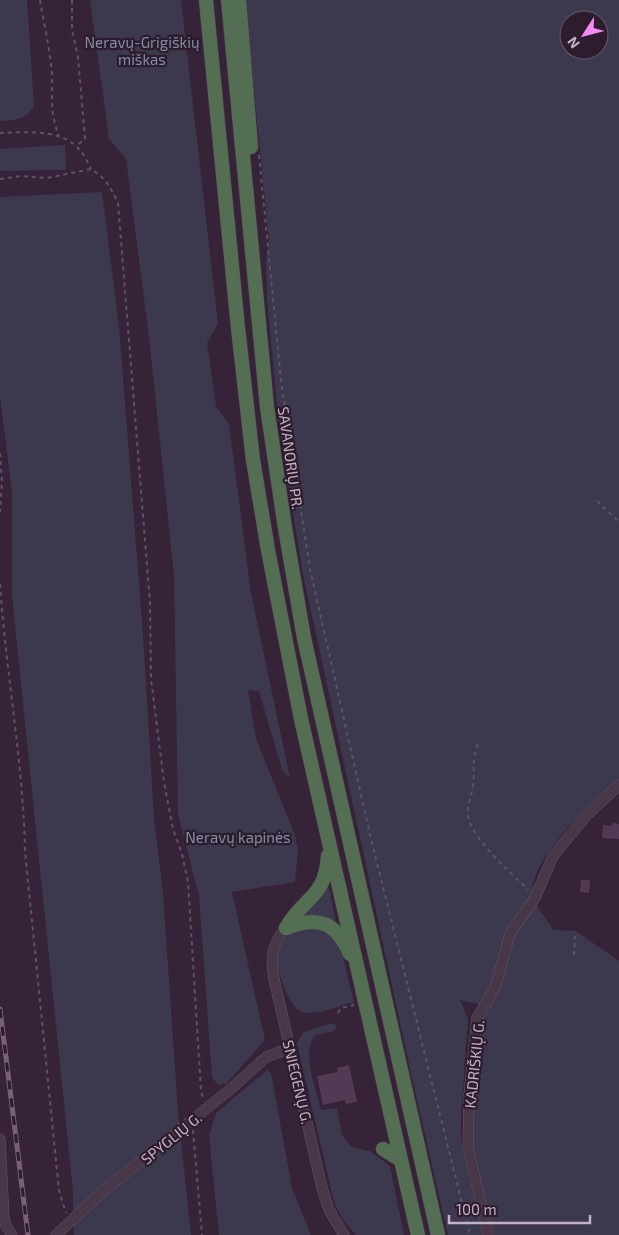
<svg xmlns="http://www.w3.org/2000/svg" width="619" height="1235" font-family="'Exo 2',sans-serif">
	<style>
		.green { fill: #3c384d; fill-rule: evenodd }
		.building { fill: #533a54 }
		.lines { fill: none; stroke-linecap: round; stroke-linejoin: round }
		.minor-casing { stroke: #665466; stroke-width: 11 }
		.highway-casing { stroke: #503e50; stroke-width: 15 }
		.path { stroke: #5e5267; stroke-width: 2; stroke-dasharray: 4 4; stroke-linecap: butt }
		.minor { stroke: #483649; stroke-width: 10 }
		.highway { stroke: #546e54; stroke-width: 14 }
		.rail-casing { stroke: #786178; stroke-width: 5 }
		.rail { stroke: #2d1c2d; stroke-width: 3; stroke-dasharray: 9; stroke-linecap: butt }
		.labels { text-anchor: middle; dominant-baseline: central; stroke-width: 4.5; stroke-linejoin: round; paint-order: stroke }
		.park-label { font-size: 15px; fill: #808ea4; stroke: #2d1c2d }
		.street-label { font-size: 15px; fill: #c5b1c5; stroke: #2d1c2d }
	</style>
	<rect width="100%" height="100%" fill="#372338"/>
	<g class="green">
		<path d="M0 0H27L34 107C24 120 15 120 0 121Z"/>
		<path d="M90 0H181L218 324 207 343 216 406 229 424 251 593 290 778 282 770 259 691 248 690 256 739 295 835 298 851 295 882 232 892 265 1040 226 1084 218 1085 212 1077 199 896 178 814 174 576 149 337 126 159 109 139Z"/>
		<path d="M245 0H619V779C594 799 525 863 533 897 537 911 548 918 553 930L576 931 619 961V1235H494C484 1203 472 1168 471 1135 470 1097 476 1047 483 1009L479 1004 460 1000 468 1019 461 1118V1141L482 1235H448L412 1078 302 569 279 425 267 300 266 261 269 241ZM569 20H599V50H569Z"/>
		<path d="M65 145 66 170 0 171V149Z"/>
		<path d="M102 192 119 326 143 634 154 818 163 893 178 1112 191 1235H74L73 1191 12 596V491L0 396V197Z"/>
		<path d="M328 884 336 923 327 919 299 917Z"/>
		<path d="M321 925 340 945 354 1002C339 1006 317 1016 302 1012 289 1008 275 967 277 955 278 951 281 944 283 941 293 929 307 928 321 925Z"/>
		<path d="M332 1023 337 1026 334 1031 315 1035C301 1053 316 1088 321 1110L337 1108 342 1135 351 1147 370 1151 390 1166 404 1235H356L343 1220 334 1202 297 1043 304 1032Z"/>
		<path d="M267 1070 271 1073 292 1188 311 1235H219L209 1135 216 1113Z"/>
	</g>
	<g class="building">
		<path d="M612 823 619 824V839L602 838 603 825 611 826Z"/>
		<path d="M581 880H590L589 893 580 892Z"/>
		<path d="M349 1065 357 1102 346 1104 345 1100 323 1105 317 1076 338 1072 337 1068Z"/>
	</g>
	<g class="lines">
		<g class="minor-casing">
			<g id="minor">
				<path d="M286 928C272 944 270 958 274 979L322 1188 329 1210 344 1235"/>
				<path d="M0 1139 4 1217 6 1226 12 1235"/>
				<path d="M56 1235 102 1192 232 1088 266 1057 290 1048"/>
				<path d="M488 1235 468 1147 469 1095 477 1018 495 988 510 934 535 898 553 856 586 816 619 785"/>
			</g>
		</g>
		<g class="highway-casing">
			<g id="highway">
				<path d="M206 0 238 328 253 460 268 550 301 719 418 1235"/>
				<path d="M228 0 267 407 285 528 304 638 438 1235"/>
				<path d="M239 0 251 147"/>
				<path d="M286 928C318 915 336 922 350 954"/>
				<path d="M286 928C304 896 325 899 328 856"/>
				<path d="M383 1149 401 1160"/>
			</g>
		</g>
		<g class="path">
			<path d="M40 0C44 24 50 49 52 74 53 98 49 111 59 136"/>
			<path d="M72 0V30L78 57 85 139 76 146"/>
			<path d="M0 133C24 132 57 129 76 146 83 152 87 161 91 169"/>
			<path d="M259 155 281 381 310 569 371 839 470 1235"/>
			<path d="M0 179 21 176 47 178 91 169C106 178 111 188 118 203L150 603 151 679 164 782 173 829 182 854 188 882 201 1091 203 1099"/>
			<path d="M0 453 2 482 0 512"/>
			<path d="M597 501 619 522"/>
			<path d="M0 584C6 673 23 761 25 851L59 1191 66 1213"/>
			<path d="M478 744C471 763 475 767 473 785 472 796 467 804 468 815 470 838 512 873 528 890"/>
			<path d="M574 955 575 936"/>
			<path d="M338 1013 341 1008 354 1005"/>
			<path d="M193 1130 202 1235"/>
		</g>
		<use href="#minor" class="minor"/>
		<use href="#highway" class="highway"/>
		<g class="rail-casing">
			<path id="rail" d="M0 1009 28 1235"/>
		</g>
		<use href="#rail" class="rail"/>
	</g>
	<g class="labels">
		<g class="park-label">
			<text x="142" y="42">Neravų-Grigiškių<tspan x="142" dy="17">miškas</tspan></text>
			<text x="238" y="837">Neravų kapinės</text>
		</g>
		<g class="street-label">
			<text transform="translate(291 458) rotate(82)">SAVANORIŲ PR.</text>
			<text transform="translate(474 1064) rotate(-84)">KADRIŠKIŲ G.</text>
			<text transform="translate(298 1082) rotate(77)">SNIEGENŲ G.</text>
			<text transform="translate(171 1138) rotate(-39)">SPYGLIŲ G.</text>
		</g>
	</g>
	<g transform="translate(584 35) rotate(234)"><circle r="24" fill="#2d1c2d" stroke="#6a586a"/>
	<path d="M0-4L9 19L0 12L-9 19Z" fill="#f18af1"/>
	<text y="-8" font-size="14" font-weight="bold" text-anchor="middle" fill="#c5b1c5">N</text>
	</g>
	<path d="M449 1215v8h141v-8" fill="none" stroke="#c5b1c5" stroke-width="2.5"/>
	<text x="456" y="1215" font-size="15" fill="#c5b1c5" stroke="#2d1c2d" stroke-width="4" paint-order="stroke">100 m</text>
</svg>
